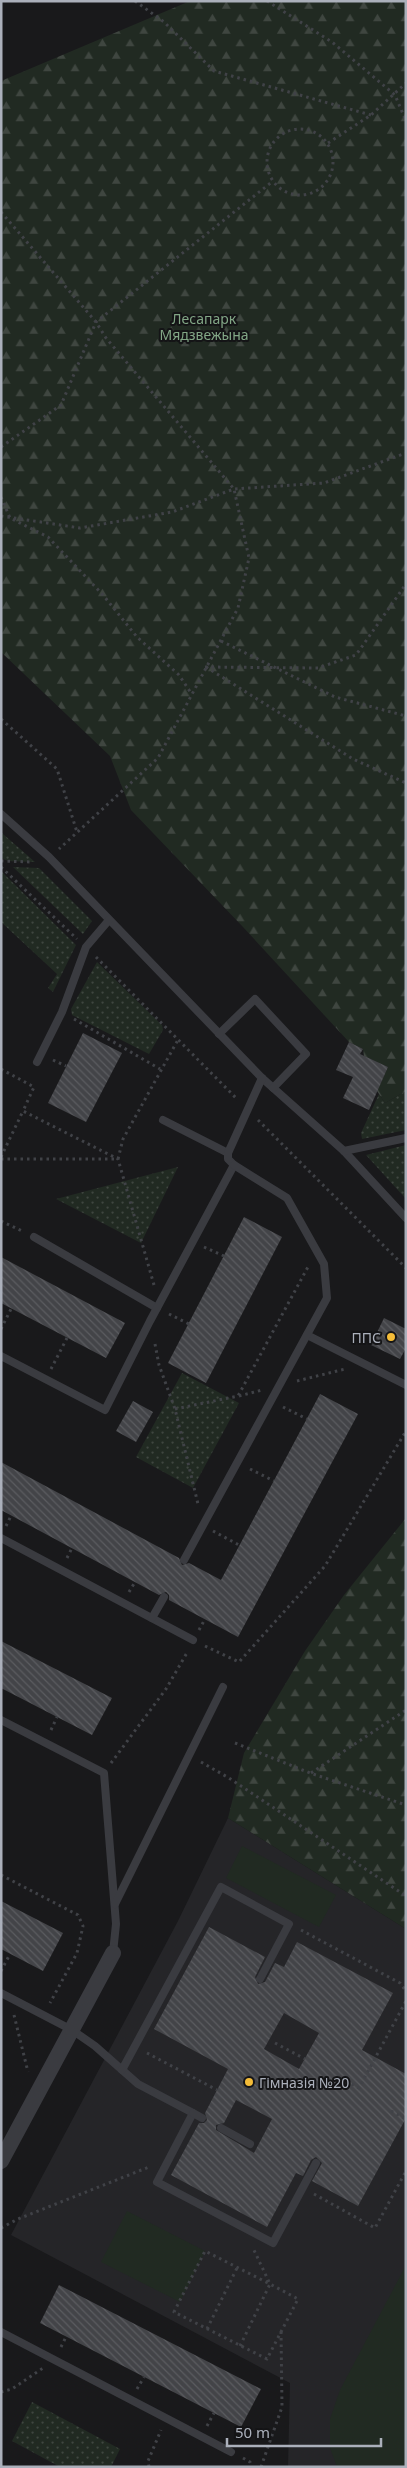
<svg xmlns="http://www.w3.org/2000/svg" width="407" height="2468" font-family="'Noto Sans',sans-serif">
	<style>
		.built { fill: #252528 }
		.grass { fill: url(#grass-dots) }
		.forest { fill: url(#forest-firs) }
		.garden { fill: #212a22 }
		.building { fill: url(#building-back-hatch); fill-rule: evenodd }
		.lines { fill: none; stroke-linecap: round; stroke-linejoin: round }
		.path { stroke: #404247; stroke-width: 3; stroke-dasharray: 2.5 4; stroke-linecap: butt }
		.service { stroke: #3a3b40; stroke-width: 8 }
		.minor { stroke: #3a3b40; stroke-width: 16 }
		.poi-dot { fill: #f4bc38; stroke: #141416; stroke-width: 2 }
		.labels { text-anchor: middle; dominant-baseline: central; stroke-width: 4; stroke-linejoin: round; paint-order: stroke }
		.park-label { font-size: 14px; fill: #82a686; stroke: #141416 }
		.poi-label { font-size: 14px; fill: #abb0bb; stroke: #141416; text-anchor: end }
	</style>
	<defs>
		<pattern id="grass-dots" width="8" height="8" patternUnits="userSpaceOnUse" patternTransform="scale(1.25)"><rect width="8" height="8" fill="#212a22"/><path d="M2 2h.1M6 6h.1" fill="none" stroke="#3f4640" stroke-width="1.8" stroke-linecap="round"/></pattern>
		<pattern id="forest-firs" width="22" height="20" patternUnits="userSpaceOnUse" patternTransform="scale(1.25)"><rect width="22" height="20" fill="#212a22"/><path d="M5 1l3.5 6h-7zM16 11l3.5 6h-7z" fill="#3f4640"/></pattern>
		<pattern id="building-back-hatch" width="6" height="6" patternUnits="userSpaceOnUse" patternTransform="scale(1.25)"><rect width="6" height="6" fill="#434448"/><path d="M-1 5l2 2M0 0l6 6M5-1l2 2" fill="none" stroke="#5b5c60"/></pattern>
	</defs>
	<rect width="100%" height="100%" fill="#19191b"/>
	<path class="built" d="M228 1818 406 1929V2467H288L290 2383 11 2235 178 1921Z"/>
	<g class="grass">
		<path d="M1 832 3 834 35 862 8 861 1 858Z"/>
		<path d="M13 867 39 868 92 921 83 934Z"/>
		<path d="M1 871 76 945 53 992 48 988 57 974 1 922Z"/>
		<path d="M97 962 162 1025 163 1030 149 1054 72 1015 71 1009Z"/>
		<path d="M406 1091V1130L362 1139 361 1133 379 1094 385 1103Z"/>
		<path d="M406 1145V1199L366 1155Z"/>
		<path d="M178 1167 141 1243 56 1199Z"/>
		<path d="M182 1373 239 1403 193 1488 136 1457Z"/>
		<path d="M32 2402 120 2449 111 2467H60L12 2441Z"/>
	</g>
	<g class="forest">
		<path d="M190 1H406V1091L385 1103 377 1091 388 1067 364 1056 363 1049 349 1042 243 927 131 810 110 756 1 652V81Z"/>
		<path d="M406 1518V1929L228 1818 244 1753 305 1651 344 1595Z"/>
	</g>
	<g class="garden">
		<path d="M242 1846 336 1895 319 1927 226 1878Z"/>
		<path d="M127 2211 205 2251 180 2302 101 2262Z"/>
		<path d="M406 2265V2467H337L330 2448V2419L340 2390Z"/>
	</g>
	<g class="building">
		<path d="M83 1033 122 1053 86 1122 48 1103Z"/>
		<path d="M349 1042 363 1049 360 1054 388 1067 369 1110 343 1098 353 1077 336 1070Z"/>
		<path d="M244 1217 282 1237 206 1383 168 1363Z"/>
		<path d="M1 1257 125 1323 106 1358 1 1303Z"/>
		<path d="M384 1318 406 1329V1348L400 1359 371 1345Z"/>
		<path d="M320 1394 358 1414 238 1637 169 1600V1595L166 1592 159 1595 1 1510V1462L179 1558 182 1565 189 1563 221 1580Z"/>
		<path d="M133 1401 153 1412 136 1442 116 1431Z"/>
		<path d="M1 1641 112 1698 92 1735 1 1688Z"/>
		<path d="M1 1901 63 1933 43 1971 1 1949Z"/>
		<path d="M209 1927 265 1957 255 1977 258 1984 265 1982 275 1963 284 1967 297 1942 393 1993 362 2050 406 2074V2118L358 2206 312 2181 322 2163 316 2157 311 2160 303 2176 296 2173 267 2227 171 2175 199 2123H204L207 2120 205 2113 228 2069 154 2029ZM284 2013 319 2033 299 2069 264 2049ZM236 2100 272 2119 254 2153 216 2130V2125L224 2123Z"/>
		<path d="M59 2285 261 2389 241 2427 40 2323Z"/>
	</g>
	<g class="lines">
		<g class="path">
			<path d="M135 1 164 22 214 71 371 115"/>
			<path d="M267 1 332 42 395 95 406 121"/>
			<circle cx="300" cy="162" r="33"/>
			<path d="M328 143 371 115 406 83"/>
			<path d="M1 212 96 322 106 338 234 489 249 558 238 608 158 758 59 849"/>
			<path d="M1 447 61 405 96 322 273 181"/>
			<path d="M1 497 10 518 48 537 103 595 137 637 179 675 191 693"/>
			<path d="M1 516 80 528 172 512 234 489 324 483 406 453"/>
			<path d="M221 641 335 697 406 716"/>
			<path d="M205 667 318 668 356 655 406 584"/>
			<path d="M206 667 353 759 406 783"/>
			<path d="M1 719 57 769 77 832"/>
			<path d="M1 861 33 862"/>
			<path d="M1 867 77 939"/>
			<path d="M96 957 238 1100"/>
			<path d="M74 1019 160 1069"/>
			<path d="M53 1060 66 1066"/>
			<path d="M1 1069 34 1087 23 1111 118 1159 154 1285"/>
			<path d="M258 1120 406 1268"/>
			<path d="M1 1157 23 1111"/>
			<path d="M1 1159H118L123 1139 179 1038"/>
			<path d="M1 1221 22 1231"/>
			<path d="M204 1247 224 1256"/>
			<path d="M169 1314 189 1324"/>
			<path d="M1 1329 11 1309"/>
			<path d="M155 1344 159 1365 175 1409 198 1504"/>
			<path d="M51 1369 67 1338"/>
			<path d="M297 1381 345 1369"/>
			<path d="M239 1396 262 1390"/>
			<path d="M283 1407 307 1419"/>
			<path d="M175 1409 238 1396 309 1265"/>
			<path d="M250 1469 274 1481"/>
			<path d="M6 1526 11 1516"/>
			<path d="M213 1531 239 1545"/>
			<path d="M67 1558 72 1548"/>
			<path d="M129 1592 135 1582"/>
			<path d="M199 1630 205 1619"/>
			<path d="M205 1646 239 1662 325 1566 406 1431"/>
			<path d="M51 1730 57 1717"/>
			<path d="M235 1743 310 1773 406 1805"/>
			<path d="M201 1762 229 1778 406 1896"/>
			<path d="M111 1763 166 1689 188 1651"/>
			<path d="M311 1773 406 1710"/>
			<path d="M1 1875 78 1915 83 1926 77 1953 50 2003"/>
			<path d="M301 1930 400 1983 406 1991"/>
			<path d="M1 1971 10 1954"/>
			<path d="M14 2015 28 2072"/>
			<path d="M275 2043 305 2059"/>
			<path d="M147 2053 217 2090"/>
			<path d="M346 2081 359 2088 406 2001"/>
			<path d="M391 2111 406 2119"/>
			<path d="M314 2194 375 2228 406 2171"/>
			<path d="M1 2228 18 2219 149 2167"/>
			<path d="M207 2329 237 2268"/>
			<path d="M240 2346 270 2284 205 2251 174 2312 267 2359 298 2299 270 2284 253 2248"/>
			<path d="M61 2347 66 2337"/>
			<path d="M137 2389 144 2377"/>
			<path d="M1 2392 12 2389 43 2368"/>
			<path d="M207 2426 214 2413"/>
			<path d="M243 2458 250 2462 252 2467"/>
			<path d="M149 2467 148 2461 161 2430"/>
			<path d="M261 2467 282 2407 281 2331"/>
		</g>
		<g class="service">
			<path d="M1 814 49 857 262 1078 344 1151 406 1218"/>
			<path d="M219 1034 255 999 306 1054 273 1088"/>
			<path d="M37 1062 62 1012 86 947 109 920"/>
			<path d="M163 1120 228 1153"/>
			<path d="M344 1151 406 1138"/>
			<path d="M34 1237 157 1308"/>
			<path d="M307 1335 406 1385"/>
			<path d="M1 1356 105 1410 150 1321 234 1165 228 1159V1153L262 1078"/>
			<path d="M1 1538 193 1640"/>
			<path d="M184 1560 327 1298 324 1264 287 1198 234 1165"/>
			<path d="M152 1618 164 1597"/>
			<path d="M1 1720 104 1773 116 1924 113 1953"/>
			<path d="M115 1904 223 1687"/>
			<path d="M1 1993 72 2030 95 2046 138 2084 193 2113 157 2182 273 2243 316 2163"/>
			<path d="M122 2070 221 1887 289 1924 260 1979"/>
			<path d="M193 2113 202 2118"/>
			<path d="M221 2128 250 2144"/>
			<path d="M1 2332 231 2452"/>
		</g>
		<path class="minor" d="M1 2161 113 1953"/>
	</g>
	<g class="poi-dot">
		<circle cx="391" cy="1337" r="5"/>
		<circle cx="249" cy="2082" r="5"/>
	</g>
	<g class="labels">
		<g class="park-label">
			<text x="204" y="318">Лесапарк<tspan x="204" dy="16">Мядзвежына</tspan></text>
		</g>
		<g class="poi-label">
			<text x="381" y="1337">ППС</text>
			<text x="259" y="2082" text-anchor="start">Гімназія №20</text>
		</g>
	</g>
	<rect width="407" height="2468" fill="none" stroke="#abb0bb" stroke-width="5"/>
	<path d="M227 2438v8h154v-8" fill="none" stroke="#abb0bb" stroke-width="2.5"/>
	<text x="235" y="2438" font-size="15" fill="#abb0bb" stroke="#141416" stroke-width="4" paint-order="stroke">50 m</text>
</svg>
